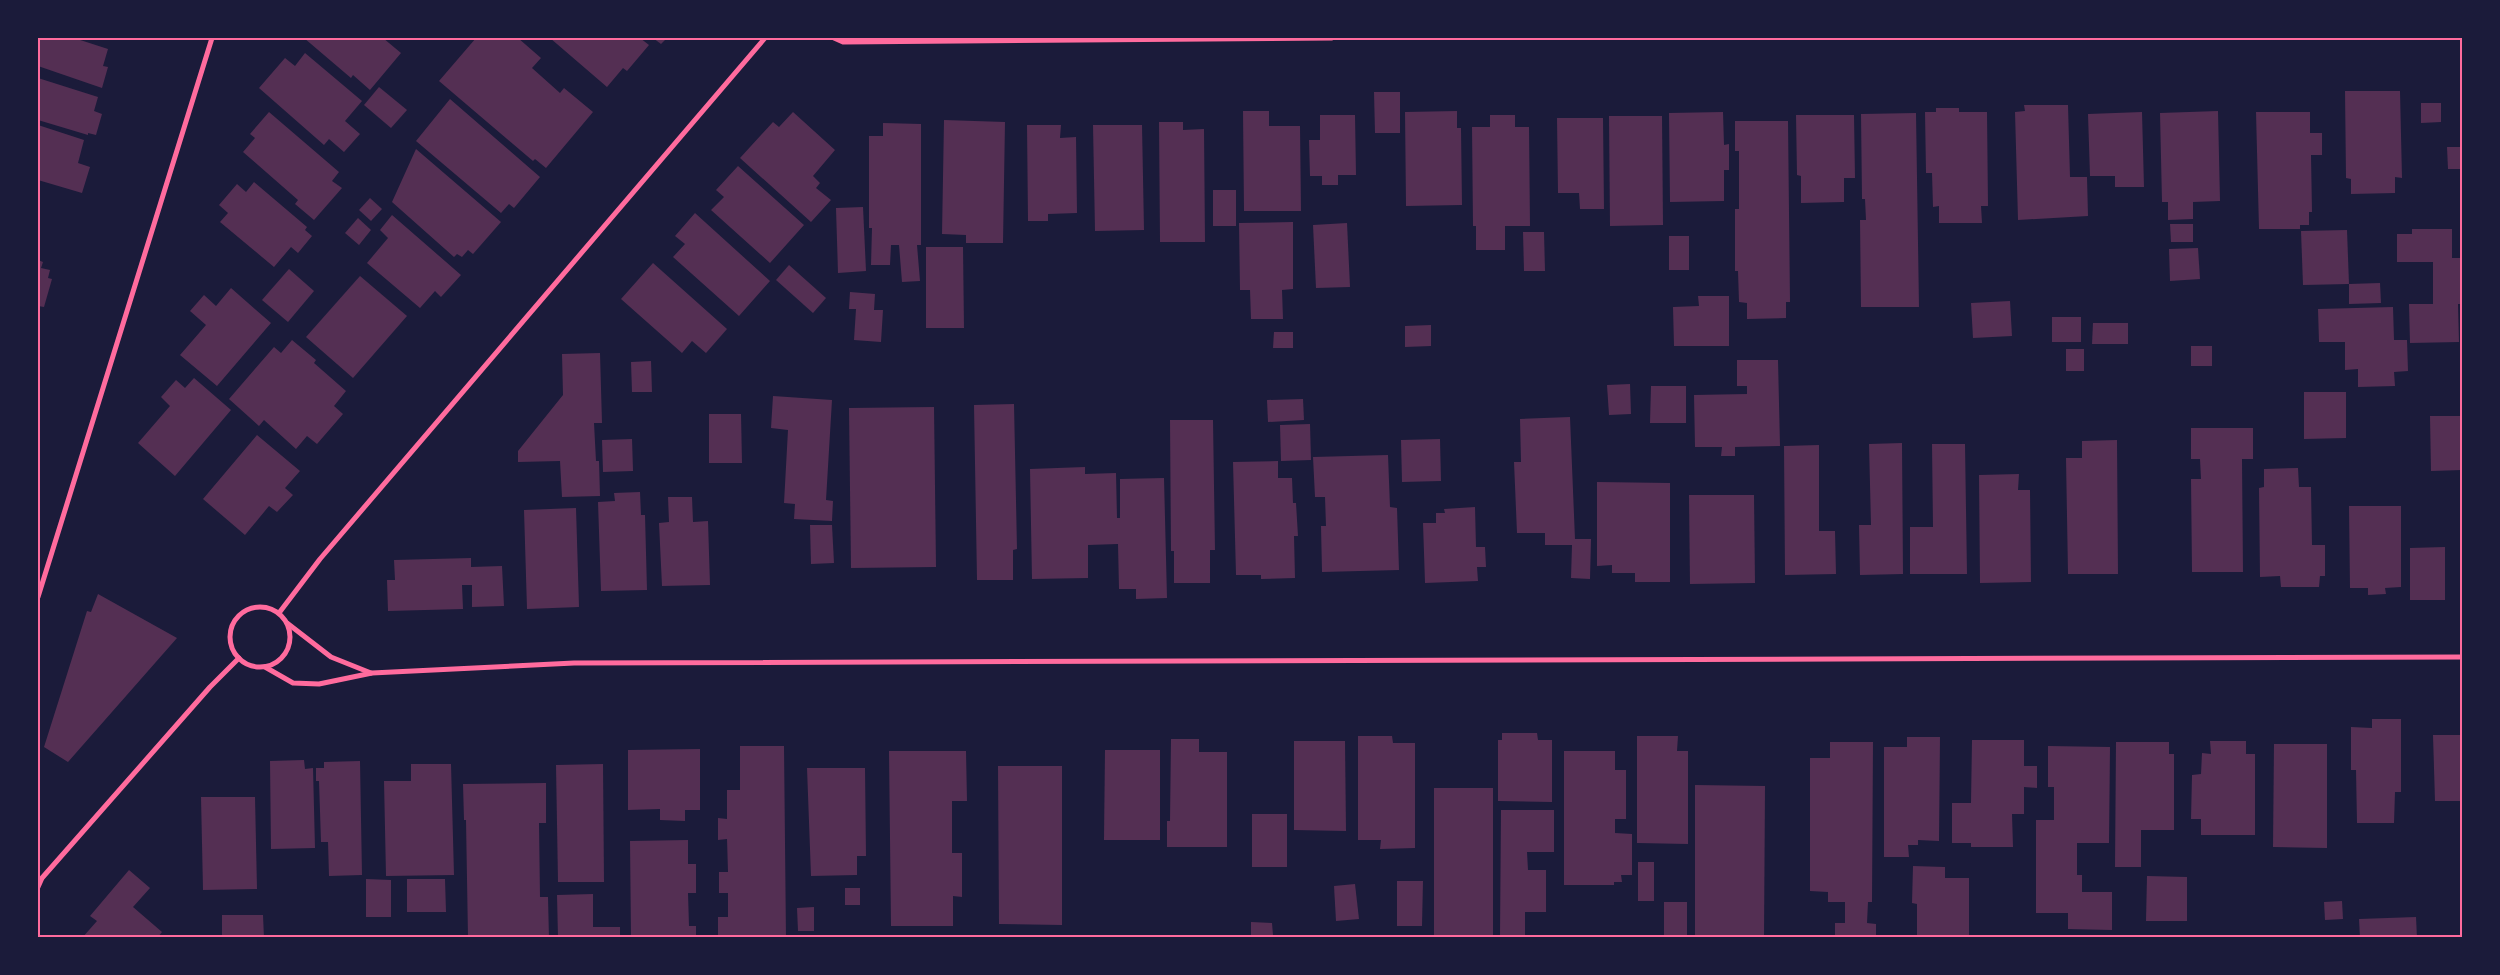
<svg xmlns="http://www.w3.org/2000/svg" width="2500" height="975" font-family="Overpass,sans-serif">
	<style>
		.building { fill: #542f53 }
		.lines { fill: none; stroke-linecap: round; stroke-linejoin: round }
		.minor { stroke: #ff6b9d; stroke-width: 5 }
		.neatline { fill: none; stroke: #ff6b9d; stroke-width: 2 }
	</style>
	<rect width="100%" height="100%" fill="#1b1b3a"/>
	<g class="building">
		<path d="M39 38H74L108 49 103 66 108 67 102 88 38 66Z"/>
		<path d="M304 38H383L401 53 370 90 353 75 351 78Z"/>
		<path d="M476 38H518L541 58 532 68 560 93 564 88 593 112 546 168 535 159 533 161 439 81Z"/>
		<path d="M550 38H640L649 45 627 71 623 68 607 87Z"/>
		<path d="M653 38H667L661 44Z"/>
		<path d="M305 53 362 101 345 121 360 134 344 152 329 139 324 145 259 88 285 58 295 66Z"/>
		<path d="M38 78 98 97 94 111 102 114 96 135 88 133V135L38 120Z"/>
		<path d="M379 87 407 110 391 128 364 105Z"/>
		<path d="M2345 91H2400L2402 178 2395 177V193L2351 194V179L2346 178Z"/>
		<path d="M1374 92H1400V133H1375Z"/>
		<path d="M450 99 540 177 514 208 509 204 501 213 416 141Z"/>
		<path d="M2421 103H2441V122L2421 123Z"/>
		<path d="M2024 105H2068L2070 177H2087L2088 216 2018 220 2015 112 2025 111Z"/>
		<path d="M1936 108H1959V112H1987L1988 206H1981L1982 223H1939V206L1933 207 1932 173H1926L1925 112H1936Z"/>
		<path d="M1243 111H1269V126H1300L1301 211H1244Z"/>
		<path d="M1457 111V128H1461L1462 205 1406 206 1405 112Z"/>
		<path d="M2218 111 2220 201 2193 202V219L2168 220V202H2162L2160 113Z"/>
		<path d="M269 112 339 172 332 181 342 188 314 220 295 204 298 200 243 152 255 138 250 134Z"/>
		<path d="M793 112 835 150 813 176 820 183 816 188 831 200 811 222 740 158 773 122 779 127Z"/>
		<path d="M1723 112 1724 145 1729 144V170H1724V201L1670 202 1669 113Z"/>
		<path d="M2142 112 2144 187H2115V176H2090L2088 114Z"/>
		<path d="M2256 112H2310V133H2322V155H2311L2312 212H2309V225H2300V229H2259Z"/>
		<path d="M1916 113 1919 307H1861L1860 220H1866L1865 199H1862L1861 114Z"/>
		<path d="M1320 115H1355L1356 175H1338V185H1322V176H1310L1309 140H1320Z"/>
		<path d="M1490 115H1515V127H1529L1530 226H1505V250H1476V226H1473L1472 127H1490Z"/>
		<path d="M1796 115H1854L1855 178H1844V202L1801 203V176L1797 175Z"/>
		<path d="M1609 116H1662L1663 225 1610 226Z"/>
		<path d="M1557 118H1603L1604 209H1580L1579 193H1558Z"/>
		<path d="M944 120 1005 122 1003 243H966V235L942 234Z"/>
		<path d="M1735 121H1788L1790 302H1786V318L1747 319V303L1739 302 1738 271H1735V209H1739V151H1735Z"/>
		<path d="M1159 122H1183V130L1204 129 1205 242H1160Z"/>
		<path d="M883 123 921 124V245H917L920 281 902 282 899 245H891L890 265H871L872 228H869V136H883Z"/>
		<path d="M38 125 84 140 78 163 90 167 82 193 38 180Z"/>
		<path d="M1027 125H1061L1060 138 1076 137 1077 213 1048 214V221H1028Z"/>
		<path d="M1093 125H1142L1144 230 1095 231Z"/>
		<path d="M2447 147H2462V169H2448Z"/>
		<path d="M416 149 501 222 473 254 468 250 462 257 457 254 454 257 392 202Z"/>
		<path d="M738 166 804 225 770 263 711 210 724 197 716 190Z"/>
		<path d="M2460 172H2462V187H2461Z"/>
		<path d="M254 182 307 227 305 230 312 236 298 253 291 247 274 267 220 222 228 213 219 205 237 184 246 192Z"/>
		<rect x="1213" y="190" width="23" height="36"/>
		<path d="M370 198 382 209 371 221 359 210Z"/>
		<path d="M863 207 866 271 838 273 836 208Z"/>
		<path d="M695 213 770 281 739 316 673 257 685 244 675 236Z"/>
		<path d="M392 215 461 275 441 297 435 291 420 308 367 263 388 238 380 230Z"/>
		<path d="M358 218 371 230 359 245 345 233Z"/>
		<path d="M1293 222V289L1282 290 1283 319H1251L1250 290H1240L1239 223Z"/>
		<path d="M1347 223 1350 287 1316 288 1313 225Z"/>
		<path d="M2170 224H2193V242H2171Z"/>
		<path d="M2412 229H2452V258H2462V304H2458L2459 342 2410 343 2409 304H2433V262H2397V234H2412Z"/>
		<path d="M2347 230 2349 284 2303 285 2301 231Z"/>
		<path d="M1523 232H1544L1545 271H1524Z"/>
		<rect x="1669" y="236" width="20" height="34"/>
		<path d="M926 247H963L964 328H926Z"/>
		<path d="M2198 248 2200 279 2170 281 2169 249Z"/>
		<path d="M38 260 43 262 41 268 50 270 48 278 52 279 44 307 38 306Z"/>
		<path d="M653 263 727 329 706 353 692 341 682 353 621 299Z"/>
		<path d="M789 265 826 298 813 313 776 280Z"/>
		<path d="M289 269 314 291 288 322 262 300Z"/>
		<path d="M360 276 407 316 353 378 306 337Z"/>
		<path d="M2380 283 2381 303 2349 304V284Z"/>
		<path d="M231 288 271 323 217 386 180 355 206 325 190 311 204 295 216 306Z"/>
		<path d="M850 292 875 294 874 310H883L881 342 854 340 856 309H849Z"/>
		<path d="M1698 296H1729V346H1674L1673 307 1699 306Z"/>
		<path d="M2010 301 2012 336 1973 338 1971 303Z"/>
		<path d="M2393 307 2394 340H2407L2408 371 2394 372 2395 386 2358 387V369L2345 370V342H2319L2318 309Z"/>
		<rect x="2052" y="317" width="29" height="25"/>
		<path d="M2093 323H2128V344H2092Z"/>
		<path d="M1431 325V346L1405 347V326Z"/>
		<path d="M1274 332H1293V348H1273Z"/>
		<path d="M292 340 316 360 314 363 346 391 334 406 343 414 317 444 307 436 296 449 264 420 259 426 229 399 274 347 281 353Z"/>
		<rect x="2191" y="346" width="21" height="20"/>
		<rect x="2066" y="349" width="18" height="22"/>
		<path d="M600 353 602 423H594L596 461H599L600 496 562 497 560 461 518 462V451L563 395 562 354Z"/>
		<path d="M1737 360H1778L1780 446 1735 447V456H1721L1722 447H1695L1694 395 1747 394V386H1737Z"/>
		<path d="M651 361 652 392H632L631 362Z"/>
		<path d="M194 378 231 410 175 476 138 443 170 406 161 397 176 380 185 388Z"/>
		<path d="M1630 384 1631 414 1609 415 1607 385Z"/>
		<path d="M1651 386H1686V423H1650Z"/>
		<path d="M2304 392H2346V438L2304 439Z"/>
		<path d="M773 396 832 400 826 500 833 501 832 521 794 519 795 504 784 503 788 430 771 428Z"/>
		<path d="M1303 399 1304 420 1268 422 1267 400Z"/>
		<path d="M1014 404 1017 549 1013 550V580H977L974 405Z"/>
		<path d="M934 407 936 567 851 568 849 408Z"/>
		<path d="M709 414H741L742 463H709Z"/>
		<path d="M2430 416H2462V470L2431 471Z"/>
		<path d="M1570 417 1575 539H1591L1590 579 1571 578 1572 545H1545V533H1517L1514 462H1521L1520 419Z"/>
		<path d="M1170 420H1213L1215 550H1210V583H1174V551H1171Z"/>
		<path d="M1310 424 1311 460 1281 461 1280 425Z"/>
		<path d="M2191 428H2253V459H2242L2243 572H2192L2191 479H2201L2200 459H2191Z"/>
		<path d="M257 435 300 471 285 488 293 495 277 512 269 506 245 535 203 499Z"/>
		<path d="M632 439 633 471 603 472 602 440Z"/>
		<path d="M1440 439 1441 481 1402 482 1401 440Z"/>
		<path d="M2117 440 2118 574H2068L2066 458H2082V441Z"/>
		<path d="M1902 443 1903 574 1860 575 1859 525H1871L1869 444Z"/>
		<path d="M1932 444H1965L1967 574H1910V527H1933Z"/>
		<path d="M1819 445V531H1835L1836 574 1785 575 1784 446Z"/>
		<path d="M1388 455 1390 507 1397 508 1399 570 1322 572 1321 526H1326L1325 497H1315L1313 457Z"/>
		<path d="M1278 461V478H1292L1293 503H1296L1298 536H1294L1295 578 1261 579V575H1236L1233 462Z"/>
		<path d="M1085 467V474L1116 473 1117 518H1120V479L1164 478 1167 598 1136 599V589H1119L1118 544 1088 545V578L1032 579 1030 469Z"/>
		<path d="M2298 468 2299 487H2311L2312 545H2325V576H2320L2319 587H2281L2280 576 2260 577 2259 488 2264 487V469Z"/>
		<path d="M2019 474 2018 490H2030L2031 582 1980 583 1979 475Z"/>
		<path d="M1597 482 1670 483V582H1635V573H1612V565L1597 566Z"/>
		<path d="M640 492 641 515H645L647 590 601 591 598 502 615 501 614 493Z"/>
		<path d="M1689 495H1754L1755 583 1690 584Z"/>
		<path d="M668 497H692L693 522 708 521 710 585 662 586 659 523 669 522Z"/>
		<path d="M2349 506H2401V587L2385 588 2386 594 2368 595V588H2350Z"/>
		<path d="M1475 507 1476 547H1485L1486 567H1477L1478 581 1425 583 1423 523H1436V513H1445L1444 509Z"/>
		<path d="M576 508 579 607 527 609 524 510Z"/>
		<path d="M810 525H832L834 563 811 564Z"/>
		<path d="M2445 547V600H2410V548Z"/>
		<path d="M471 558V567L502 566 504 606 472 607V585H462L463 609 388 611 387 580H395L394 560Z"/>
		<path d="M98 594 177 638 68 762 44 747 87 611 91 612Z"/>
		<path d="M2372 719H2401V792H2395L2394 823H2357L2356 770H2351V727L2372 728Z"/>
		<path d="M1502 733H1537L1538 740H1552V802L1498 801V740H1502Z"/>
		<path d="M2433 735H2462V801H2435Z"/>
		<path d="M1358 736H1392L1393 743H1415V848L1380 849 1381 840H1358Z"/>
		<path d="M1637 736H1678L1677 751H1688V844L1637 843Z"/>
		<path d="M1907 737H1940L1939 841 1918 840V845H1908L1909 857H1884V747H1907Z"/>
		<path d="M1171 739H1199V752H1227V847H1167V821H1170Z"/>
		<path d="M1972 740H2024V766H2037V788L2024 787V814H2012L2013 847H1971V843H1952V803H1971Z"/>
		<path d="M1294 741H1345L1346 831 1294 830Z"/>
		<path d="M2210 741H2246V754H2255V835H2201V819H2191L2192 775 2201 774 2202 753 2211 754Z"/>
		<path d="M1830 742H1873L1872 902H1868L1867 923 1876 924V938H1835V923H1845V902H1828V892L1810 891V758H1830Z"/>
		<path d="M2116 742H2169V754H2174V830H2141V867H2115Z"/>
		<path d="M2274 744H2327V848L2273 847Z"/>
		<path d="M740 746H784L786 938H718V917H728V893H719V872H728L727 839 718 840V818L727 819V790H740Z"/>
		<path d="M2048 746 2110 747 2109 843H2077V875H2082V892H2112V930L2068 929V913H2036V820H2054V787H2048Z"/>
		<path d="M700 749V810H685V821L660 820V809L628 810V750Z"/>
		<path d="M1105 750H1160V840H1104Z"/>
		<path d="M889 751H966L967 801H952V853H962V897L953 896V926H891Z"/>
		<path d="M1564 751H1615V770H1626V819H1615V833L1632 834V875H1621L1622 882H1614V885H1564Z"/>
		<path d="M304 760 305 769 313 768 315 848 271 849 270 761Z"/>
		<path d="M360 761 362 875 329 876 328 842H321L319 781H316V768H324V762Z"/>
		<path d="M411 764H451L454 875 386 876 384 781H411Z"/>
		<path d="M603 764 604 882H558L556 765Z"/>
		<path d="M998 766H1062V925L999 924Z"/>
		<path d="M807 768H865L866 856H857V875L811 876Z"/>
		<path d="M546 783V823H539L540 897H548L549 938H468L466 820H464L463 784Z"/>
		<path d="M1695 785 1765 786 1764 938H1695Z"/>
		<rect x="1434" y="788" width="59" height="150"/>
		<path d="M201 797H255L257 889 203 890Z"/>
		<path d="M1501 810H1554V852H1527L1528 870H1546V912H1525V935H1500Z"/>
		<rect x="1252" y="814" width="35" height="53"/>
		<path d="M688 840V864H696V893H688L689 926H696V938H631L630 841Z"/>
		<rect x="1638" y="862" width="16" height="39"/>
		<path d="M1913 866 1945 867V878H1969V938H1917V904L1912 903Z"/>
		<path d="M129 870 150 888 133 907 162 932 157 938H82L97 921 90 916Z"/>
		<path d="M2147 876 2187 877V921H2146Z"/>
		<path d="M366 879 391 880V917H366Z"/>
		<path d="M407 879H445L446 912H407Z"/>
		<path d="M1397 881H1423L1422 926H1397Z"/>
		<path d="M1355 884 1359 919 1336 921 1334 886Z"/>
		<rect x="845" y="888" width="15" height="17"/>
		<path d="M593 894V927H620V938H558L557 895Z"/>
		<path d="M2342 901 2343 919 2325 920 2324 902Z"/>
		<rect x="1664" y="902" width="23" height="36"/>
		<path d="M814 907V931H798L797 908Z"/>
		<path d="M222 915H263L264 938H222Z"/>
		<path d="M2416 917 2417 938H2360L2359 919Z"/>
		<path d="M1251 922 1272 923 1273 935H1287V938H1234V935H1251Z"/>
	</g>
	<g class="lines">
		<g class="minor">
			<path d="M834 38 843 42 1332 38"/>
			<path d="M38 597 212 38"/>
			<circle cx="260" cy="637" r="30"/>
			<path d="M279 613 320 559 765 38"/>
			<path d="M287 623 331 657 371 673"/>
			<path d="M265 667 293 683 319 684 372 673 574 663 2462 657"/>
			<path d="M38 887 42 878 210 687 239 658"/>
		</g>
	</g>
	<rect width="2500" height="975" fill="none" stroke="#1b1b3a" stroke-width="78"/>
	<rect x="39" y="39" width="2422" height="897" class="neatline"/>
</svg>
